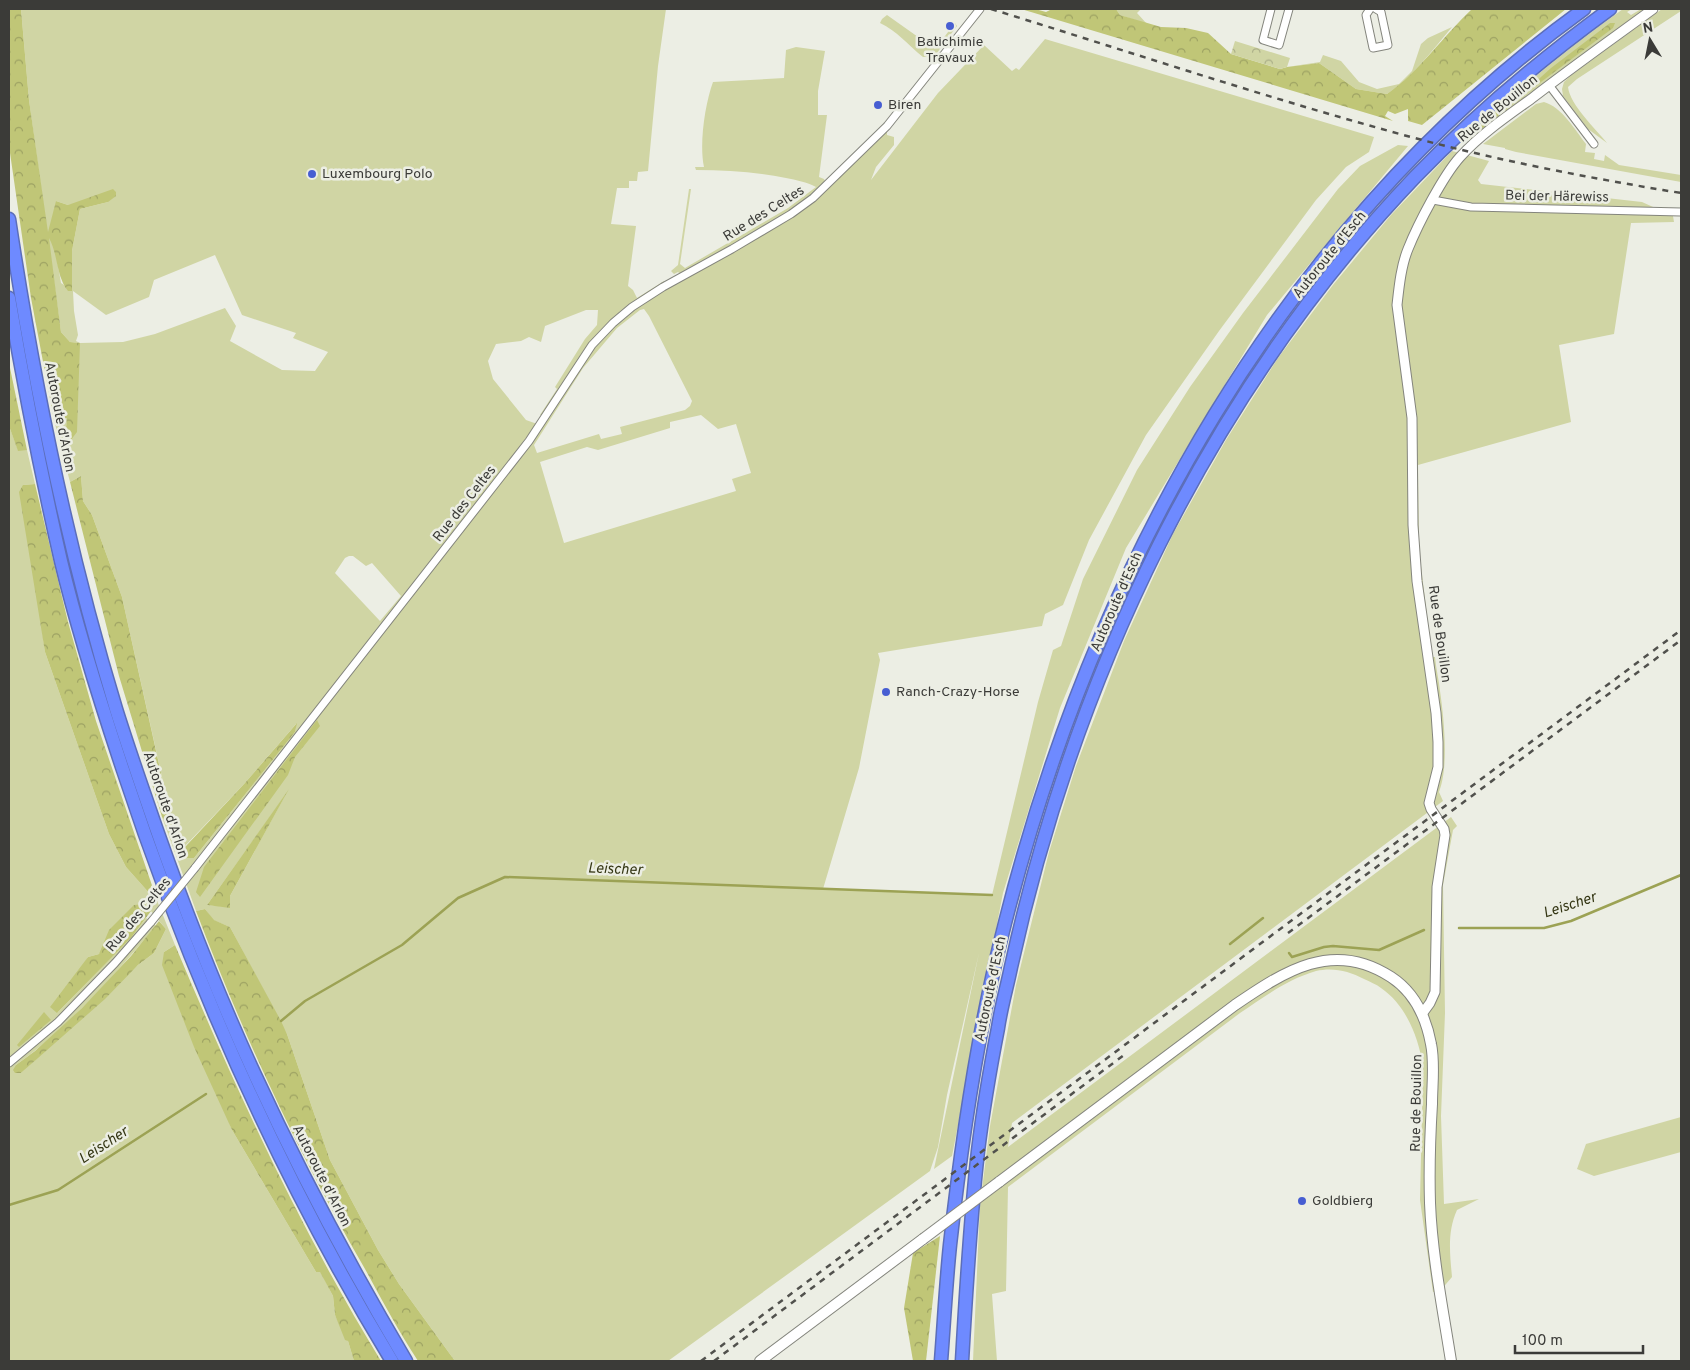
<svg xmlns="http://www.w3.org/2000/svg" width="1690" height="1370" font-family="Overpass,sans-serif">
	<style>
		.grass { fill: #d0d5a4; fill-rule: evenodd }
		.forest { fill: url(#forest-crowns) }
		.park { fill: url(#park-crowns) }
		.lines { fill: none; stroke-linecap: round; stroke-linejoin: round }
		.stream { stroke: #9ca254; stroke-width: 2.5 }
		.minor-casing { stroke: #84857d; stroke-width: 9 }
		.tertiary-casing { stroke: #84857d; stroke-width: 11 }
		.secondary-casing { stroke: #84857d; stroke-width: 12 }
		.motorway-casing { stroke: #5c6eb9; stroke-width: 15 }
		.minor { stroke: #fff; stroke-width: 7 }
		.tertiary { stroke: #fff; stroke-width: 9 }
		.secondary { stroke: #fff; stroke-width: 10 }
		.motorway { stroke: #6e8aff; stroke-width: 12 }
		.rail { stroke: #51514d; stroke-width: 2.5; stroke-dasharray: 6 6; stroke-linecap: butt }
		.minor-bridge-casing { stroke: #84857d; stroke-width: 9; stroke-linecap: butt }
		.secondary-bridge-casing { stroke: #84857d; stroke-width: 12; stroke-linecap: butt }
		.minor-bridge { stroke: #fff; stroke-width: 7 }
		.secondary-bridge { stroke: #fff; stroke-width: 10 }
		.poi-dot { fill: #475ed2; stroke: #eceee4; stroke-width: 2 }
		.labels { text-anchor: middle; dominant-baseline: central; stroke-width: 5; stroke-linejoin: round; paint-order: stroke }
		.poi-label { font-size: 14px; fill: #3b3b38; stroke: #eceee4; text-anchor: start }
		.street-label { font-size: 14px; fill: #3b3b38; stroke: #eceee4 }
		.water-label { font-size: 15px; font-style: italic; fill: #343614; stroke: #eceee4 }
	</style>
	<defs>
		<pattern id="forest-crowns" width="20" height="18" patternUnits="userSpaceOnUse" patternTransform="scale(1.25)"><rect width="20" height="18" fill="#c0c677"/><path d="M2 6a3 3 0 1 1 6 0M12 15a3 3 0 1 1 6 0" fill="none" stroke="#9da263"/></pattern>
		<pattern id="park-crowns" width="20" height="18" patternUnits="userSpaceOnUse" patternTransform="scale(1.25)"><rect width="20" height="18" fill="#d0d5a4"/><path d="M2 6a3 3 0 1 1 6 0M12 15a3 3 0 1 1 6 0" fill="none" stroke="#aaae87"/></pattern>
	</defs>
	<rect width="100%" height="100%" fill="#eceee4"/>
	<g class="grass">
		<path d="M21 9H666L658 66 648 171 638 172 637 181H629V188H617L611 224 636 226 628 286 633 290 637 298 664 281 663 286 683 276 678 272 674 274 671 271 678 265 689 189H691L680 264 685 268 788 208 816 187C807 182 796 180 786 178 756 172 727 170 696 170L695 167H704C699 144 705 104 713 82L784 78 786 50 796 47 825 51 818 91V115H827L819 177 824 179 827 185 887 126V135L894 137V145L876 167 871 180 938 93 984 45 1012 71 1016 68 1019 70 1045 39 1374 137 1369 152 1346 167 1316 200 1219 331 1146 435 1089 540 1063 605 1045 614 1042 626 878 653 880 660 859 768 823 889 992 895 1038 702 1053 650 1061 646 1083 579 1137 470 1190 387 1243 313 1338 189 1360 166 1398 145 1408 146 1267 315 1126 548 1060 708 1003 893 952 1156 934 1169 979 953 947 1095 938 1147 930 1171 668 1361H455L399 1284 378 1250 330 1160 287 1034 230 927 213 920 205 909 196 911 162 817 168 825 172 822 122 597 92 515 83 501 81 476 70 482 54 420 67 418 65 448 79 343 70 342 61 332 29 100ZM56 201 68 205 108 202 80 209 72 251V290L61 283 57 260ZM215 255 242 315 296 333 293 338 328 352 315 371 282 370 230 341 236 326 225 308 155 334 123 342 80 343 76 341 78 335 74 311 73 291 106 315 149 297 154 280ZM644 309 649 316 692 401 690 406 685 410 620 427 622 434 601 439 599 434 537 453 534 445 583 368 617 328 640 310ZM586 310H598L597 325 585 339 555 387 557 389 540 415H546L540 425 526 420 493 379 488 361 496 344 521 341 529 337 541 342 545 326ZM701 415 718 429 736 424 751 473 732 479 736 491 564 543 540 462 587 447 598 450 670 428V422ZM349 556H353L366 566 372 563 401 596 380 621 335 573 345 558ZM296 724 295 732 194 858H181L178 844 180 842 185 846 244 784ZM286 794 230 896V907L207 905Z"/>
		<path d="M1116 9H1141L1137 13 1147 24 1120 15Z"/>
		<path d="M1623 9H1632L1627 12 1631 15 1641 9H1644L1489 124 1470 140 1464 139C1515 92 1567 49 1623 9Z"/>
		<path d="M1662 9H1681V11L1577 79 1568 87C1570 105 1596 129 1607 143L1588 129 1563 96 1562 89 1564 82 1570 76Z"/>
		<path d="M887 15 935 49 955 23 957 26 934 57 929 54 927 57H923C908 45 897 31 880 23L882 19Z"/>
		<path d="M1452 27C1432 51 1413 76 1387 94L1356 89 1319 63 1287 67 1320 62 1323 55 1341 61 1359 82 1377 89 1399 84 1412 71 1421 44 1428 38Z"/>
		<path d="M1544 102C1562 107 1575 130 1586 144L1585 152 1595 153 1594 159 1604 161 1605 155 1619 165 1681 175V182L1516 152 1505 149V148L1483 144 1536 104Z"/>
		<path d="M1452 151 1489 161 1478 180 1481 184 1642 202 1673 216 1674 222 1631 223 1614 334 1559 345 1571 422 1418 465 1419 550 1432 657H1435C1436 669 1439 680 1440 691 1444 718 1449 767 1439 792L1443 801 1012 1123 1008 1147 1451 817 1457 826 1453 830 1443 885 1445 1013 1441 1116 1444 1204 1479 1199 1457 1210C1447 1232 1450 1254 1452 1277L1440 1291 1433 1292 1420 1200 1423 1067C1419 1038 1406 1005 1381 988 1376 984 1370 982 1364 979 1349 971 1333 967 1316 971 1288 979 1264 997 1240 1013L1008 1187 1006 1291 992 1294 997 1361H973L980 1205 990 1126 1016 985 1049 852 1076 766 1124 641 1173 534 1226 440 1278 358 1333 285 1391 215Z"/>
		<path d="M9 426 18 450H27L35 484 23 485 45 652 109 834 126 867 158 903 175 945 164 952 232 1130 316 1272 320 1271 333 1296 335 1315 348 1341 354 1361H9ZM145 904 166 929 154 953 138 965 21 1073H15L16 1065C69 1027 114 976 156 926L146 918 131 938 57 1013 88 957 99 954Z"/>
		<path d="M1681 1117V1152L1594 1176 1577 1169 1586 1144Z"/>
	</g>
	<g class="forest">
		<path d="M9 9H21L29 100 48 232 56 201 68 205 113 189 116 192V196L108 202 80 209 72 251V291H68C56 276 58 254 49 238L61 332 70 342 80 343 77 432 64 449 67 418 54 420 31 298 9 146Z"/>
		<path d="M1021 9H1035L1046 12 1052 9H1116L1120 15 1161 27 1186 28 1208 33 1231 54 1280 69 1287 67 1319 63 1356 89 1387 94C1420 71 1443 36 1472 9H1566L1422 125 1408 121V109L1395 114 1388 111 1385 116 1393 121Z"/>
		<path d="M1610 23H1615L1613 28 1533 88 1531 86 1551 68Z"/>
		<path d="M1518 97V100L1475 134 1474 133 1514 98Z"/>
		<path d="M9 363 27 450 18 451 9 426Z"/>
		<path d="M81 476 83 501 92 515 122 597 172 823 168 825 162 817 119 676 70 482Z"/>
		<path d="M35 484 68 622 96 721 158 903 126 867 109 834 45 652 19 492 23 485Z"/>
		<path d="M317 720 320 726 295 757 288 775 200 897 196 892 204 867Z"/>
		<path d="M297 723 295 732 194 858H180L177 845 180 842 186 846 244 784Z"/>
		<path d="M289 789 230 896V908L207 905Z"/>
		<path d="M145 904 151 911 131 938 57 1013 50 1007 88 957 99 954 109 930 134 905Z"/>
		<path d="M205 909 214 920 230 927 281 1021 287 1034 330 1160 378 1250 399 1284 455 1361H418C399 1332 382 1300 365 1269 299 1155 243 1035 196 911Z"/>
		<path d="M159 921 166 929 154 953 138 965 105 999 21 1073H15L13 1070 16 1065 35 1051 82 1008 131 956Z"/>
		<path d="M175 945C236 1090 299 1227 381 1361H354L348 1341 345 1340 335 1315 333 1296 320 1272H316L232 1130 194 1047 162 965 164 952Z"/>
		<path d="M44 1012 51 1020 19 1047 17 1045Z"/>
		<path d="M940 1236 926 1361H913L904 1308 913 1253Z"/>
	</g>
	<path class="park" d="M1235 41 1290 58 1287 67 1280 69 1231 54Z"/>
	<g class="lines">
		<g class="stream">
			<path d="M1459 928H1544L1571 921 1681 875"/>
			<path d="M1230 944 1263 918"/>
			<path d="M1289 953 1292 957 1324 947 1333 946 1379 950 1424 930"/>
			<path d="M281 1021 305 1001 402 945 458 898 505 877 992 895"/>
			<path d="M9 1205 58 1190 206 1094"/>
		</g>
		<g class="minor-casing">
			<g id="minor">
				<path d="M1271 9 1263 40 1279 45 1289 9"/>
				<path d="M1370 9 1366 15 1373 48 1388 45 1381 12 1376 9"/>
				<path d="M1549 85 1594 144"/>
				<path d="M1433 200 1471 207 1681 212"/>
				<path d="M195 868 529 441 592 345 613 323 632 307 663 287 732 249 791 214 813 198 887 126 980 9"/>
				<path d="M9 1063 58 1022 115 963 151 922"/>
			</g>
		</g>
		<g class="tertiary-casing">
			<path id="tertiary" d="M1422 1014 1430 1003 1435 992 1437 887 1445 835 1444 829 1431 809 1429 803 1438 767V742L1436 713 1417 581 1413 525 1412 418 1397 305C1399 287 1401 266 1408 249 1418 224 1443 176 1460 157 1481 134 1506 117 1531 99 1571 68 1612 39 1653 9"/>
		</g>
		<g class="secondary-casing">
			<g id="secondary">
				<path d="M999 1182 1235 1005C1285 971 1333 939 1391 977 1414 992 1426 1017 1431 1044 1435 1063 1432 1085 1432 1104 1430 1137 1429 1170 1430 1203 1432 1255 1443 1310 1451 1361"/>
				<path d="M760 1361 923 1239"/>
			</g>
		</g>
		<g class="motorway-casing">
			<g id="motorway">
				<path d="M9 219C34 385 67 548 116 709 125 738 135 767 145 796 177 890 213 984 255 1075 300 1173 351 1268 406 1361"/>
				<path d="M9 298C24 386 41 474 61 561 78 632 100 701 123 770 191 976 279 1175 392 1361"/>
				<path d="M941 1361C944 1323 946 1283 950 1245 962 1137 978 1028 1005 923 1095 566 1282 228 1584 9"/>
				<path d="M962 1361C966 1291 970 1221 978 1151 983 1110 990 1069 998 1028 1001 1007 1007 987 1011 967 1075 676 1208 394 1415 177 1475 115 1540 60 1610 9"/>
			</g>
		</g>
		<use href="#minor" class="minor"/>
		<use href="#tertiary" class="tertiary"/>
		<use href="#secondary" class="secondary"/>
		<use href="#motorway" class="motorway"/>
		<g class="rail">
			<path d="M991 9C1124 50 1255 94 1389 131 1485 158 1583 177 1681 193"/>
			<path d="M1288 933 1681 640"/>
			<path d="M701 1361 1681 630"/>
			<path d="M714 1361 1124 1055"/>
		</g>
		<g class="minor-bridge-casing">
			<path id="minor-bridge" d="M151 922 195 868"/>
		</g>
		<g class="secondary-bridge-casing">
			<path id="secondary-bridge" d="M923 1239 999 1182"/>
		</g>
		<use href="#minor-bridge" class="minor-bridge"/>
		<use href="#secondary-bridge" class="secondary-bridge"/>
	</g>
	<g class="poi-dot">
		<circle cx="950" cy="26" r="5"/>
		<circle cx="878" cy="105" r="5"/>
		<circle cx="312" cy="174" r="5"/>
		<circle cx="886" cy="692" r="5"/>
		<circle cx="1302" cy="1201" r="5"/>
	</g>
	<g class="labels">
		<g class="poi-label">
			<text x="950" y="42" text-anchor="middle">Batichimie<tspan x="950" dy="16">Travaux</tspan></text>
			<text x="888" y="105">Biren</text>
			<text x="322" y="174">Luxembourg Polo</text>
			<text x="896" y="692">Ranch-Crazy-Horse</text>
			<text x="1312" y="1201">Goldbierg</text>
		</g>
		<g class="street-label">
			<text transform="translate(1498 109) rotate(-39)">Rue de Bouillon</text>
			<text transform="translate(1557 197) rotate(1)">Bei der Härewiss</text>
			<text transform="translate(764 214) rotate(-32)">Rue des Celtes</text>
			<text transform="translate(1330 255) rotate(-51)">Autoroute d'Esch</text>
			<text transform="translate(59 417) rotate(79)">Autoroute d'Arlon</text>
			<text transform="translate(465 504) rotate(-52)">Rue des Celtes</text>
			<text transform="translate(1117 602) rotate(-66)">Autoroute d'Esch</text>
			<text transform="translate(1439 634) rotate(82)">Rue de Bouillon</text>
			<text transform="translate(165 805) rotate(71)">Autoroute d'Arlon</text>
			<text transform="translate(139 915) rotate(-50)">Rue des Celtes</text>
			<text transform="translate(991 989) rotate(-78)">Autoroute d'Esch</text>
			<text transform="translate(1417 1103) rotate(-89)">Rue de Bouillon</text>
			<text transform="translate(321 1176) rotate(63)">Autoroute d'Arlon</text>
		</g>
		<g class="water-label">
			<text transform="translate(615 870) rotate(2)">Leischer</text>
			<text transform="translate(1570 906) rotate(-18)">Leischer</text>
			<text transform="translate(104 1146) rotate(-33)">Leischer</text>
		</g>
	</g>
	<rect width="1690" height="1370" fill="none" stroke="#3b3b38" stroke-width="20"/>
	<g transform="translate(1650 40) rotate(350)" stroke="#eceee4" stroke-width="4" paint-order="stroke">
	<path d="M0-4L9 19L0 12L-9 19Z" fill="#3b3b38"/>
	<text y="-8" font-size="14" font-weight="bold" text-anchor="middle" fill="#3b3b38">N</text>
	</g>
	<path d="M1515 1345v8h128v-8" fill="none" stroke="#3b3b38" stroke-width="2.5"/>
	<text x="1522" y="1345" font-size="15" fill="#3b3b38" stroke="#eceee4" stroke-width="4" paint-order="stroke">100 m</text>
</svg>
